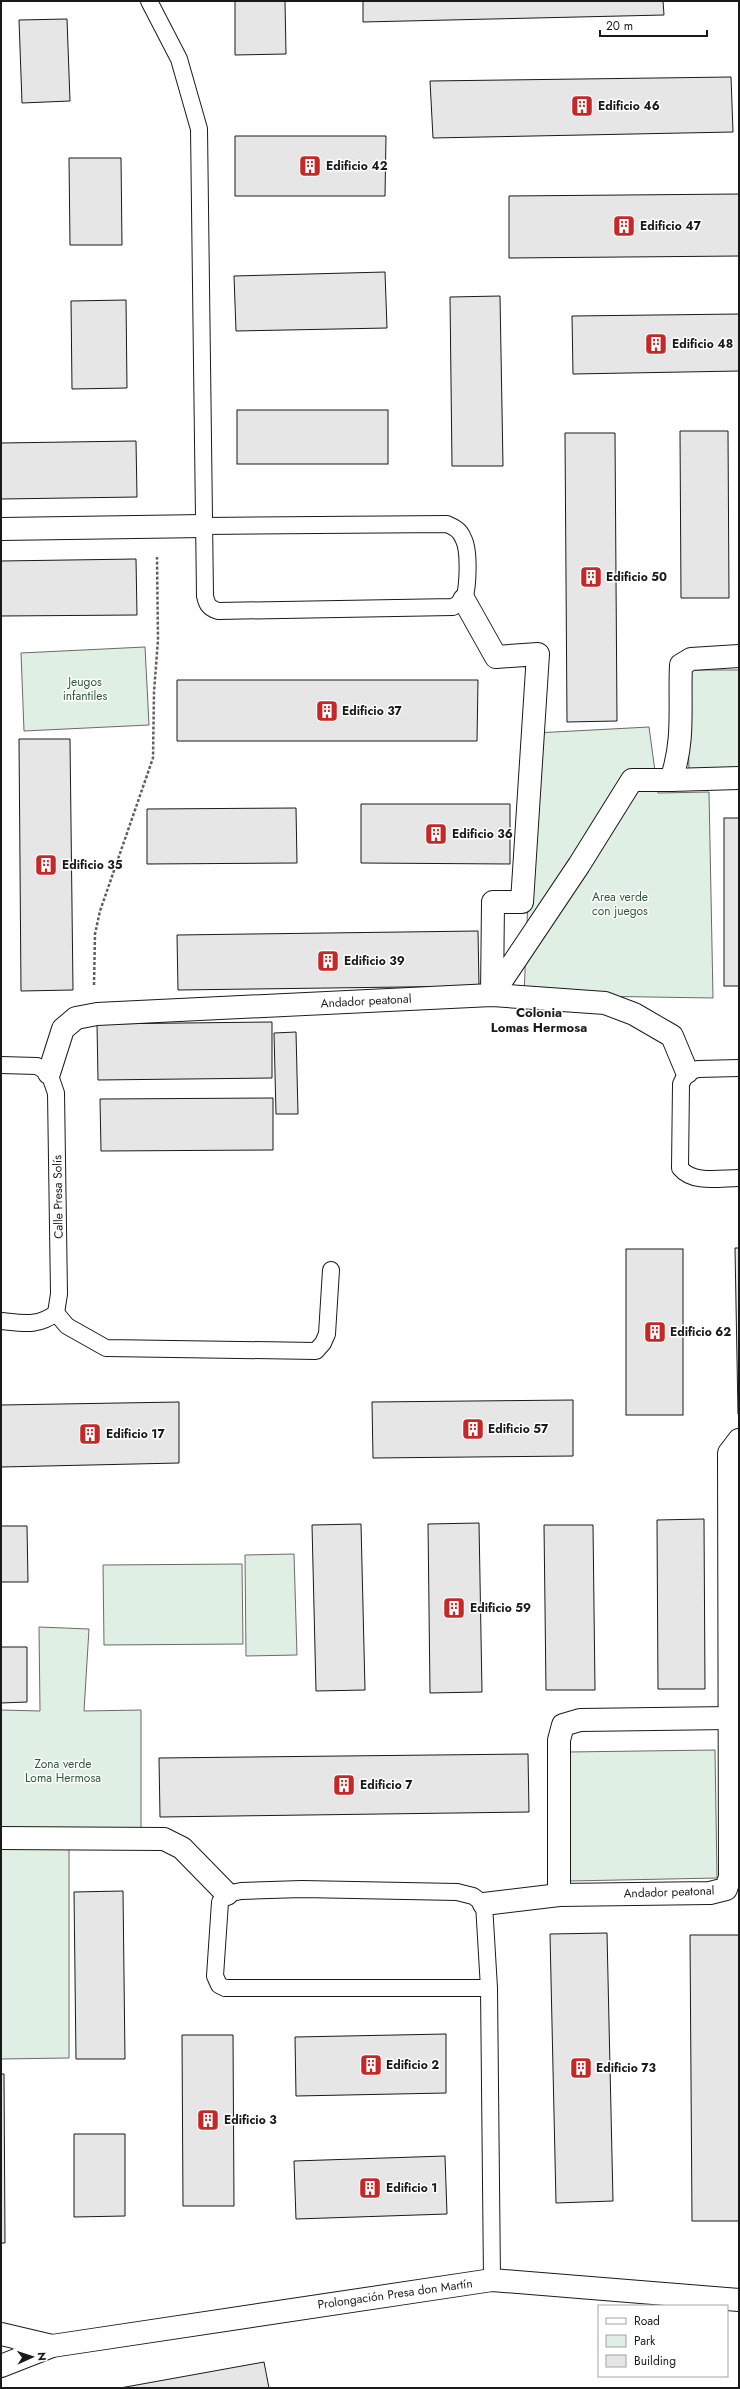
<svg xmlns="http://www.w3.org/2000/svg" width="740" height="2389" font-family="Jost,sans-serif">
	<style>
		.green { fill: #e0efe3; stroke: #6a6a6a }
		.building { fill: #e6e6e6; stroke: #1a1a1a }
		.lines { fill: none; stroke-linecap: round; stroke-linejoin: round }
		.lane-casing { stroke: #1a1a1a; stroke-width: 18 }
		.street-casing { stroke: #1a1a1a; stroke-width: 24 }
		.path { stroke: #5f5f5f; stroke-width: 2.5; stroke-dasharray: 3 2; stroke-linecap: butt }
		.lane { stroke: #fff; stroke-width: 16 }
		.street { stroke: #fff; stroke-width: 22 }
		.labels { text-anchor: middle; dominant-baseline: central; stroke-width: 3; stroke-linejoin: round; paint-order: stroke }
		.poi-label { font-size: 12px; font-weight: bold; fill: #1a1a1a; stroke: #fff; text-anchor: start }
		.park-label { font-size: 12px; fill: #2b5a34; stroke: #fff }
		.street-label { font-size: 12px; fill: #1a1a1a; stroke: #fff }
		.neighbourhood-label { font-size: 13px; font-weight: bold; fill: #1a1a1a; stroke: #fff }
	</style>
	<rect width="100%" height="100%" fill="#fff"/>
	<g class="green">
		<path d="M145 647 149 725 24 731 21 653Z"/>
		<path d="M687 670H739V771L689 772Z"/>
		<path d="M649 727 658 793 709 792 713 998 524 995 535 733Z"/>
		<path d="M294 1554 297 1655 246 1656 245 1555Z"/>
		<path d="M242 1564 243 1644 104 1645 103 1565Z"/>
		<path d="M39 1627 89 1629 84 1711 141 1710V1832L1 1834V1710L40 1711Z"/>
		<path d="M715 1750 717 1878 570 1881 568 1752Z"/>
		<path d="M69 1845V2058L1 2059V1846Z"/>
	</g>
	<g class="building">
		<path d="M235 1H285L286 54 235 55Z"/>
		<path d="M363 1H663L664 15 363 22Z"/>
		<path d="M67 19 70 101 22 103 19 20Z"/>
		<path d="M731 77 733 132 433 138 430 81Z"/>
		<path d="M235 136H386L385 196H235Z"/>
		<path d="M69 158H121L122 245H70Z"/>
		<path d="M739 194V256L509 258V196Z"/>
		<path d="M385 272 387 328 236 331 234 276Z"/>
		<path d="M500 296 503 466H452L450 297Z"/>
		<path d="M126 300 127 388 72 389 71 301Z"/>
		<path d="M739 314V371L573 374 572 316Z"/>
		<rect x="237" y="410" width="151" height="54"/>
		<path d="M680 431H728L729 598H681Z"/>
		<path d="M565 433H615L617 721 567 722Z"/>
		<path d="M136 441 137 497 1 499V443Z"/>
		<path d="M136 559 137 615 1 616V561Z"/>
		<path d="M177 680H478L477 741H177Z"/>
		<path d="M19 739H70L73 990 21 991Z"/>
		<path d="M361 804H510V864L361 863Z"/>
		<path d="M296 808 297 863 147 864V809Z"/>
		<rect x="724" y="818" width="15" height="168"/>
		<path d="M478 931 479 986 178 990 177 935Z"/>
		<path d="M272 1022V1078L98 1080 97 1024Z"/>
		<path d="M296 1032 298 1114H276L274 1033Z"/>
		<path d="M273 1098V1150L101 1151 100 1099Z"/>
		<path d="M735 1248H739V1414H738Z"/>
		<rect x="626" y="1249" width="57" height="166"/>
		<path d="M573 1400V1456L373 1458 372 1402Z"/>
		<path d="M179 1402V1463L1 1467V1405Z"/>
		<path d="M704 1519 705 1689H658L657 1520Z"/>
		<path d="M479 1523 482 1692 430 1693 428 1524Z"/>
		<path d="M361 1524 365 1690 316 1691 312 1525Z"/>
		<path d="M544 1525H593L595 1690H546Z"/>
		<path d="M1 1526H27L28 1582H1Z"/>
		<path d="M1 1647H27V1702L1 1703Z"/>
		<path d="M528 1754 529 1812 160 1817 159 1758Z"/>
		<path d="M123 1891 125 2059H76L74 1892Z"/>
		<path d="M607 1933 613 2201 556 2203 550 1934Z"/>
		<path d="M690 1935H739V2221H692Z"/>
		<path d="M446 2034V2093L296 2096 295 2037Z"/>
		<path d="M182 2035H233L234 2206H183Z"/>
		<path d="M1 2074H4L5 2243H1Z"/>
		<path d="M74 2134H125V2216L74 2217Z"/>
		<path d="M445 2156 447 2214 296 2219 294 2161Z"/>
		<path d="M264 2362 269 2388H120Z"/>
	</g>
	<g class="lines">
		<g class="lane-casing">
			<g id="lane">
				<path d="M149 1 179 59 199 129 205 596C207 605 209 608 218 611L453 607 464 600C468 587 470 550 463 538 460 530 454 527 447 524L204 526"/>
				<path d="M1 1065 37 1066 49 1073 56 1093 59 1294 56 1313C38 1327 22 1323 1 1321"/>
				<path d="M739 1068 698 1069 687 1072 681 1084 680 1168C693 1184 720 1178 739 1178"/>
				<path d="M56 1313 67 1326 106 1348 316 1351 323 1343 327 1334 331 1270"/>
				<path d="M489 1988H225L219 1985 215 1976 220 1902 227 1894 241 1891 302 1889 457 1892 473 1896 484 1904 489 1988 492 2280"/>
			</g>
		</g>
		<g class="street-casing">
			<g id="street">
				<path d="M1 529 204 526"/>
				<path d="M464 600 496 657 538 654 522 902H493L492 995 579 865 632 780H671C685 740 679 706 681 665L691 659 739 656"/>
				<path d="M671 780 739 778"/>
				<path d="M49 1073 63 1029 76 1018 97 1014 492 995 605 1003 634 1014 672 1036 687 1072"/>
				<path d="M1 1838 164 1839 182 1848 227 1894"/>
				<path d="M559 1895V1740L563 1725 580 1720 729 1718"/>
				<path d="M484 1904 559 1895 710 1893 726 1889 730 1877 729 1453 739 1440"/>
				<path d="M1 2334 52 2346"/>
				<path d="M1 2366 52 2346 492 2280 739 2300"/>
			</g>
		</g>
		<path class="path" d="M94 985 95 934 100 911 153 758 154 692 158 640 157 557"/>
		<use href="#lane" class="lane"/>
		<use href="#street" class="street"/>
	</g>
	<defs>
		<g id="building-square" transform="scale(1.15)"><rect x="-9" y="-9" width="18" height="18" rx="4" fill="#c62828" stroke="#fff"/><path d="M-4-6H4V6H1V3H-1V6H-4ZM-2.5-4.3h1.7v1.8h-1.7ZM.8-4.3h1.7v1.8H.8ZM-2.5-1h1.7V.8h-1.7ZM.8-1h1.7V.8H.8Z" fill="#fff"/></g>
	</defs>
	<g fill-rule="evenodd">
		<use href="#building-square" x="582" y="106"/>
		<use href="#building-square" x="310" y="166"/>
		<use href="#building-square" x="624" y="226"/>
		<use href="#building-square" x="656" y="344"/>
		<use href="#building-square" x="591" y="577"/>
		<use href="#building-square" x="327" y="711"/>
		<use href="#building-square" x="436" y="834"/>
		<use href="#building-square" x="46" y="865"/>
		<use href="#building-square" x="328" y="961"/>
		<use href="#building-square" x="655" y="1332"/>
		<use href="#building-square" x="473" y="1429"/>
		<use href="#building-square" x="90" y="1434"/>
		<use href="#building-square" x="454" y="1608"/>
		<use href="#building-square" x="344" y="1785"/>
		<use href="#building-square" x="371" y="2065"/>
		<use href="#building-square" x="581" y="2068"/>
		<use href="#building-square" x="208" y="2120"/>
		<use href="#building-square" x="370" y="2188"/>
	</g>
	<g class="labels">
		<g class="poi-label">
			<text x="598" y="106">Edificio 46</text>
			<text x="326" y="166">Edificio 42</text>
			<text x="640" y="226">Edificio 47</text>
			<text x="672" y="344">Edificio 48</text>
			<text x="606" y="577">Edificio 50</text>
			<text x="342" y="711">Edificio 37</text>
			<text x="452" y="834">Edificio 36</text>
			<text x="62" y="865">Edificio 35</text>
			<text x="344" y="961">Edificio 39</text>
			<text x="670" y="1332">Edificio 62</text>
			<text x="488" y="1429">Edificio 57</text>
			<text x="106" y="1434">Edificio 17</text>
			<text x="470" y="1608">Edificio 59</text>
			<text x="360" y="1785">Edificio 7</text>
			<text x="386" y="2065">Edificio 2</text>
			<text x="596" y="2068">Edificio 73</text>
			<text x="224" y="2120">Edificio 3</text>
			<text x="386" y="2188">Edificio 1</text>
		</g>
		<g class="park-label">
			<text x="85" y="682">Jeugos<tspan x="85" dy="14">infantiles</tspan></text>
			<text x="620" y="897">Area verde<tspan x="620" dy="14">con juegos</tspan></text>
			<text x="63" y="1764">Zona verde<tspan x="63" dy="14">Loma Hermosa</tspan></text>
		</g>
		<g class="street-label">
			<text transform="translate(366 1001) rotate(-3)">Andador peatonal</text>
			<text transform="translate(58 1197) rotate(-91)">Calle Presa Solís</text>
			<text transform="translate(669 1892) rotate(-2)">Andador peatonal</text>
			<text transform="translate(395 2294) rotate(-8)">Prolongación Presa don Martín</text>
		</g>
		<g class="neighbourhood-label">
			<text x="539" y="1012">Colonia<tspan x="539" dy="15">Lomas Hermosa</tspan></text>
		</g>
	</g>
	<rect width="740" height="2389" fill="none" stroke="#1a1a1a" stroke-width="4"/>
	<rect x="598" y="2305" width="130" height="72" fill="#ffffff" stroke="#a3a3a3"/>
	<rect x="606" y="2318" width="20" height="6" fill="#ffffff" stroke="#a3a3a3"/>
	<text x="634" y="2325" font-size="12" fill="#1a1a1a">Road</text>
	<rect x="606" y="2335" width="20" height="12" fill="#e0efe3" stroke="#a3a3a3"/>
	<text x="634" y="2345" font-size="12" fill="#1a1a1a">Park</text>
	<rect x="606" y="2355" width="20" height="12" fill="#e6e6e6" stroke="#a3a3a3"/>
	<text x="634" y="2365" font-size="12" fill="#1a1a1a">Building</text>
	<g transform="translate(32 2357) rotate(87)" stroke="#ffffff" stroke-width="3" paint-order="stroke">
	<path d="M0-3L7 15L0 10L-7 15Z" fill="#1a1a1a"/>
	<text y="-6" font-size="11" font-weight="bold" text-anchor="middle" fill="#1a1a1a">N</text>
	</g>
	<path d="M600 30v6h107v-6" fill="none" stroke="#1a1a1a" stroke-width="2"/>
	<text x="606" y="30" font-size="12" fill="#1a1a1a" stroke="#ffffff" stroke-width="3" paint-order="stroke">20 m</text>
</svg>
